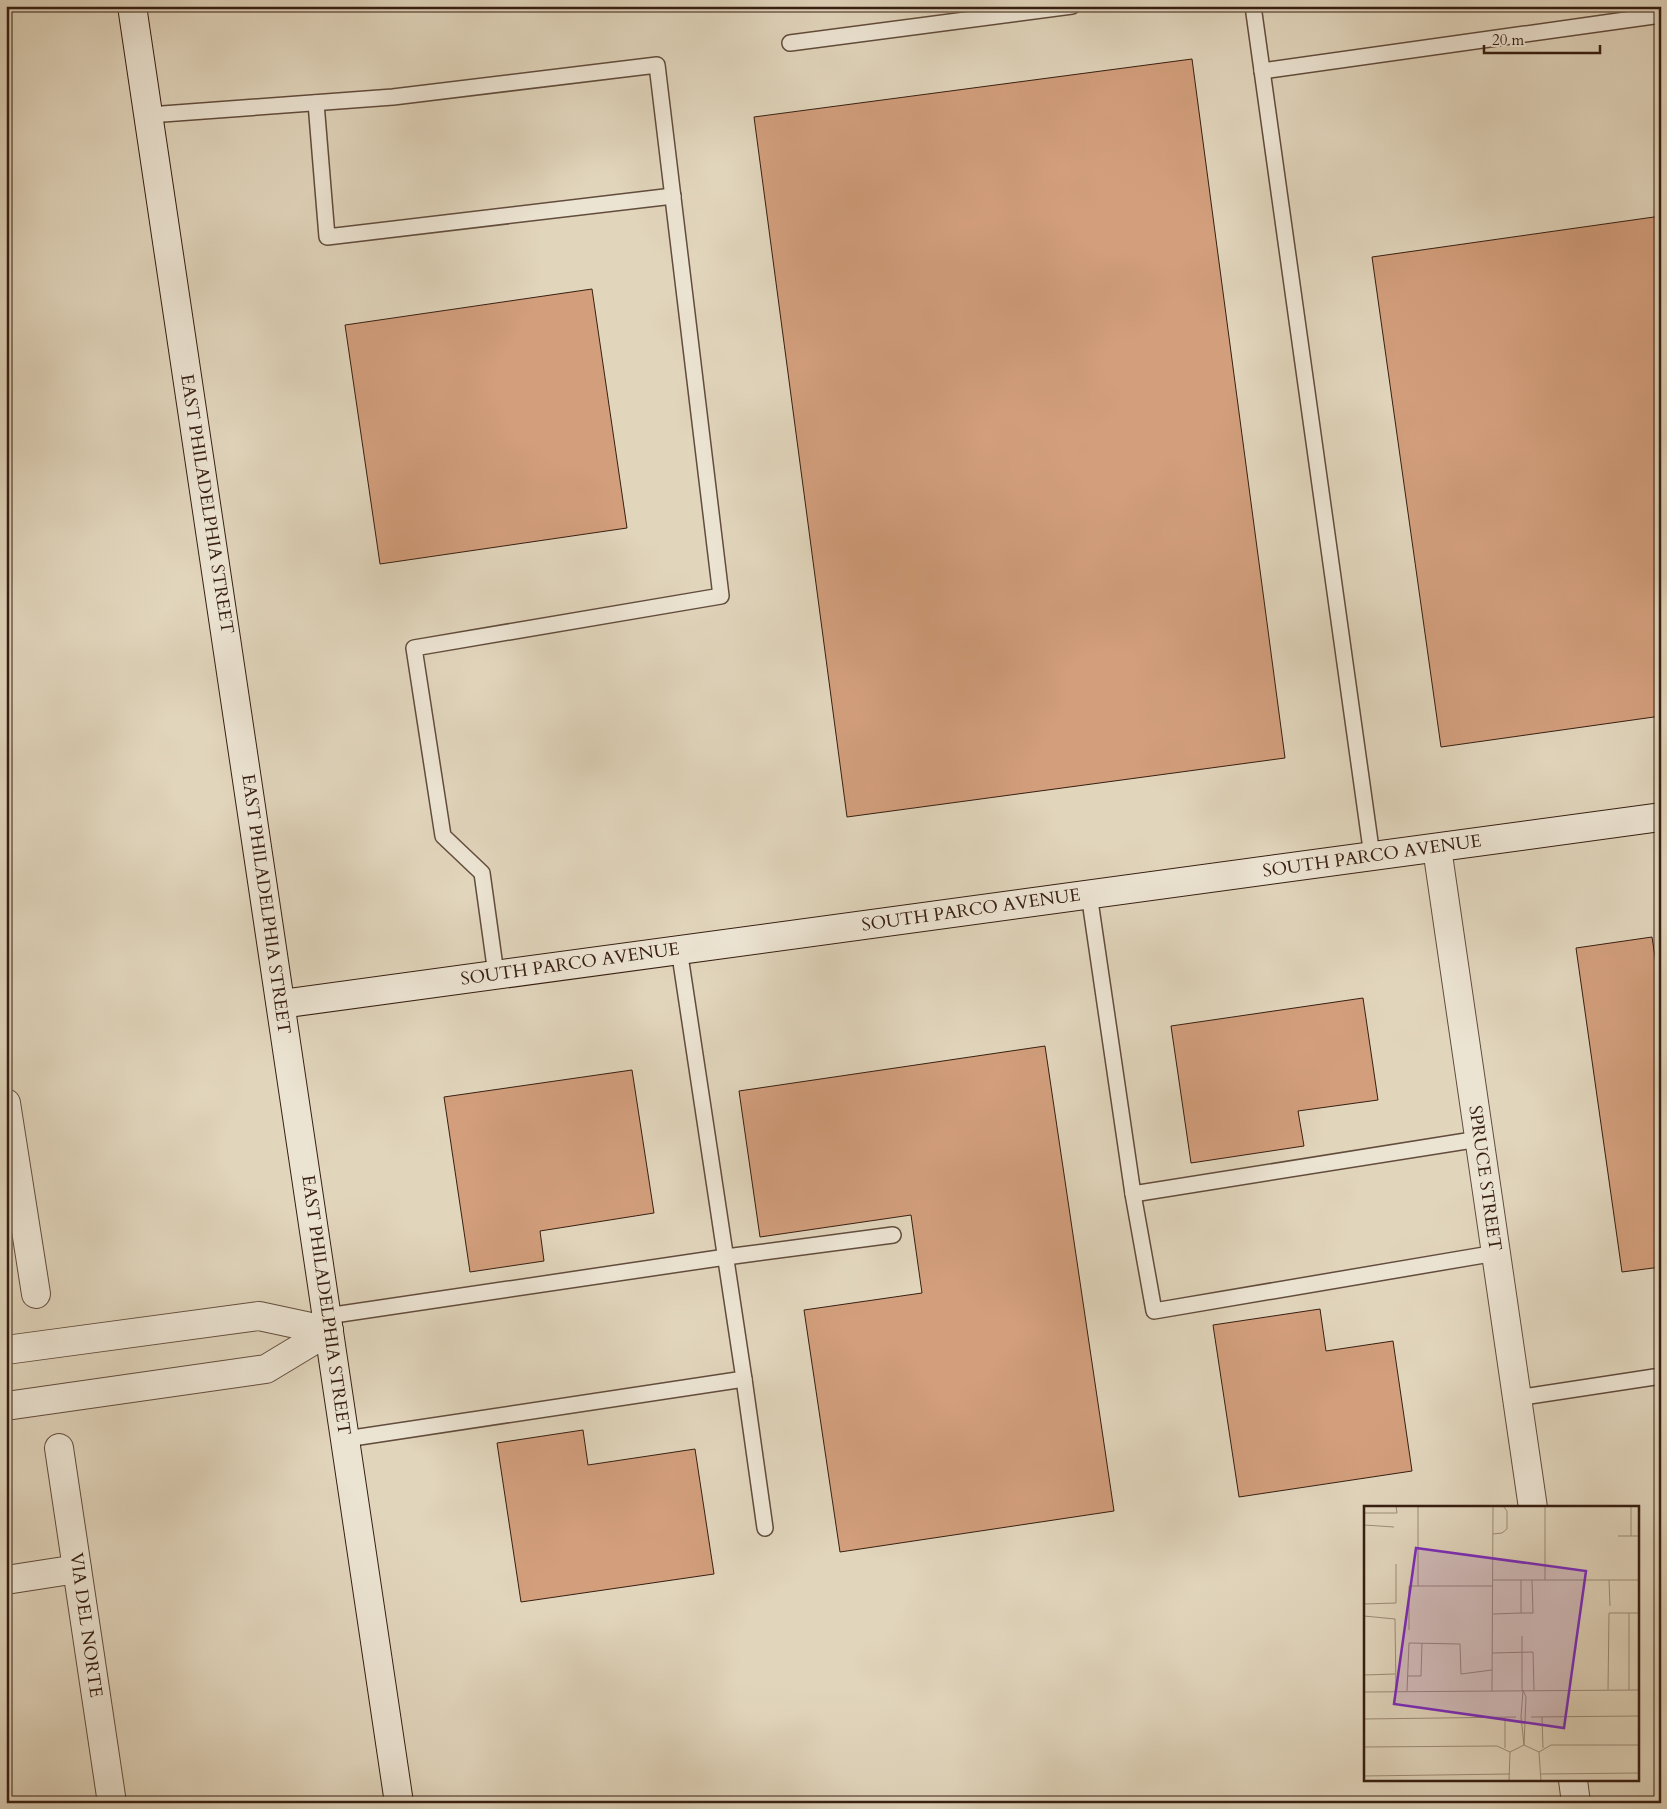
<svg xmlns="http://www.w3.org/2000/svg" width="1667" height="1809" font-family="Cardo,serif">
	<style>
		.building { fill: #d29e7c; stroke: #371f11 }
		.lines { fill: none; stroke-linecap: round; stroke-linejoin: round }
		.lane-casing { stroke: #624c3c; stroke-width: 18 }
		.street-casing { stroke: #624c3c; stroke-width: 30 }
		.secondary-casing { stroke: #371f11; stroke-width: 30 }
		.lane { stroke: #ece4d3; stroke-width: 15 }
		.street { stroke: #ece4d3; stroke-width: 28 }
		.secondary { stroke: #ece4d3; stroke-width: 28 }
		.labels { text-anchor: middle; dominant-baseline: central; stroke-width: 4; stroke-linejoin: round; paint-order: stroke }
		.street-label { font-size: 18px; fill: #371f11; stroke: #ece4d3 }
		.inset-road { fill: none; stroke: #9d8c78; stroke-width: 1 }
		.view { fill: #7b2cbf; fill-opacity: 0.15; stroke: #7b2cbf; stroke-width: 2.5 }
		.inset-edge { fill: none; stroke: #371f11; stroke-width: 2.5 }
	</style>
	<rect width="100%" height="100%" fill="#e1d5bc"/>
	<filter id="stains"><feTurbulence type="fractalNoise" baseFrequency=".004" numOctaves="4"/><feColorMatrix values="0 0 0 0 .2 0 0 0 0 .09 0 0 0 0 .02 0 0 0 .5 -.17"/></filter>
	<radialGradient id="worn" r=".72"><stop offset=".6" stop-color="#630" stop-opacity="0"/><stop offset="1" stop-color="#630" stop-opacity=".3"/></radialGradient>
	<g class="building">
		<path d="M1192 59 1285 758 847 817 754 117Z"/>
		<path d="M1661 216V716L1441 747 1372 257Z"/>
		<path d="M592 289 627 528 380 564 345 325Z"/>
		<path d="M1652 937 1661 997V1267L1622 1272 1576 948Z"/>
		<path d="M1363 998 1378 1100 1298 1111 1304 1146 1191 1163 1171 1026Z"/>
		<path d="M1045 1046 1114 1511 840 1552 804 1310 922 1293 911 1215 760 1237 739 1091Z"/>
		<path d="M632 1070 654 1213 540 1231 544 1261 470 1272 444 1097Z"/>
		<path d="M1320 1309 1326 1351 1393 1341 1412 1471 1239 1497 1213 1325Z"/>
		<path d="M583 1430 588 1465 695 1449 714 1574 521 1602 497 1443Z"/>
	</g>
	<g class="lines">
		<g class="lane-casing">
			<g id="lane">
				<path d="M1253 6 1372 856"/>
				<path d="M790 43 1072 6"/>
				<path d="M1262 71 1661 15"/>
				<path d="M316 103 327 237 673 196"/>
				<path d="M149 115 393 97 657 65 721 596 414 648 443 836 482 873 496 974"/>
				<path d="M1089 894 1133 1194 1479 1139"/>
				<path d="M1133 1194 1154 1311 1496 1253"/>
				<path d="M327 1316 726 1257 893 1235"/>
				<path d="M744 1379 765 1528"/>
				<path d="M1517 1398 1661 1376"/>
				<path d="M346 1439 744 1379 679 949"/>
			</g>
		</g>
		<g class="street-casing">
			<g id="street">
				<path d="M1437 848 1533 1508"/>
				<path d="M6 1103 36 1294"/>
				<path d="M6 1350 259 1316 329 1331"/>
				<path d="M6 1406 266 1369 329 1331"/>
				<path d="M59 1448 112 1803"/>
				<path d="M6 1580 77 1569"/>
				<path d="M1573 1780 1576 1803"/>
			</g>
		</g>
		<g class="secondary-casing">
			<g id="secondary">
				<path d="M132 6 399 1803"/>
				<path d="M281 1004 1661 817"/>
			</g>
		</g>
		<use href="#lane" class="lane"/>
		<use href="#street" class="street"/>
		<use href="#secondary" class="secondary"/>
	</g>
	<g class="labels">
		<g class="street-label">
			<text transform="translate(207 504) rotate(81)">EAST PHILADELPHIA STREET</text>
			<text transform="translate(1372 856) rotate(-8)">SOUTH PARCO AVENUE</text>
			<text transform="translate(266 904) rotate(82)">EAST PHILADELPHIA STREET</text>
			<text transform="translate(971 910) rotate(-8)">SOUTH PARCO AVENUE</text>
			<text transform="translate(570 964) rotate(-8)">SOUTH PARCO AVENUE</text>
			<text transform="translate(1485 1178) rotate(82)">SPRUCE STREET</text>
			<text transform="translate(326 1305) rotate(82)">EAST PHILADELPHIA STREET</text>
			<text transform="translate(86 1625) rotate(82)">VIA DEL NORTE</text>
		</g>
	</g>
	<g transform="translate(1364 1506)">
		<rect width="275" height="275" fill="#e1d5bc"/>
		<path class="inset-road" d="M54 0V80M181 0V74M267 0V30M0 7H33L32 0M0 19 30 21M129 28 138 27 143 23V5L139 0M254 30H275M129 74H275M245 74 246 100M0 98 32 97V58M157 107H169L168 74M129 108 157 107V74M0 110 31 113 32 185M45 124V80H129M158 130V184M128 147 169 146 170 184M0 169 31 168M44 170H57L58 137M159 184 162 191 160 239M159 184 157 211 160 239M244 184 245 107H265M265 184V107H275M43 185 45 137 96 138 97 168 128 164M128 185 129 0M0 186 275 184M167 211 275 210M178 211 179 242M141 212V242M0 213 152 211M0 241 133 240 146 246M146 246 160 239 175 246M175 246 187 239H275M175 246 177 275M177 268 275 267M0 270 145 268M145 275 146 246"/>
		<path class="view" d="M52 42 222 65 200 222 30 198Z"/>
		<rect width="275" height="275" class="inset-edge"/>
	</g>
	<rect width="1667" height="1809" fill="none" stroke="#e1d5bc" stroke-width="25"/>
	<rect x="8" y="8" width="1652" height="1794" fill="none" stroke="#371f11" stroke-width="2.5"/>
	<rect x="12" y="12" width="1642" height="1784" fill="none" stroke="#371f11"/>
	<path d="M1484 45v8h116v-8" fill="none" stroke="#371f11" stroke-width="2.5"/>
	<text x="1492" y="45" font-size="15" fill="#371f11" stroke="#ece4d3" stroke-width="4" paint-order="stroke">20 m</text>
	<rect width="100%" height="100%" filter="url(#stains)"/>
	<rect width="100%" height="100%" fill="url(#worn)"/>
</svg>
